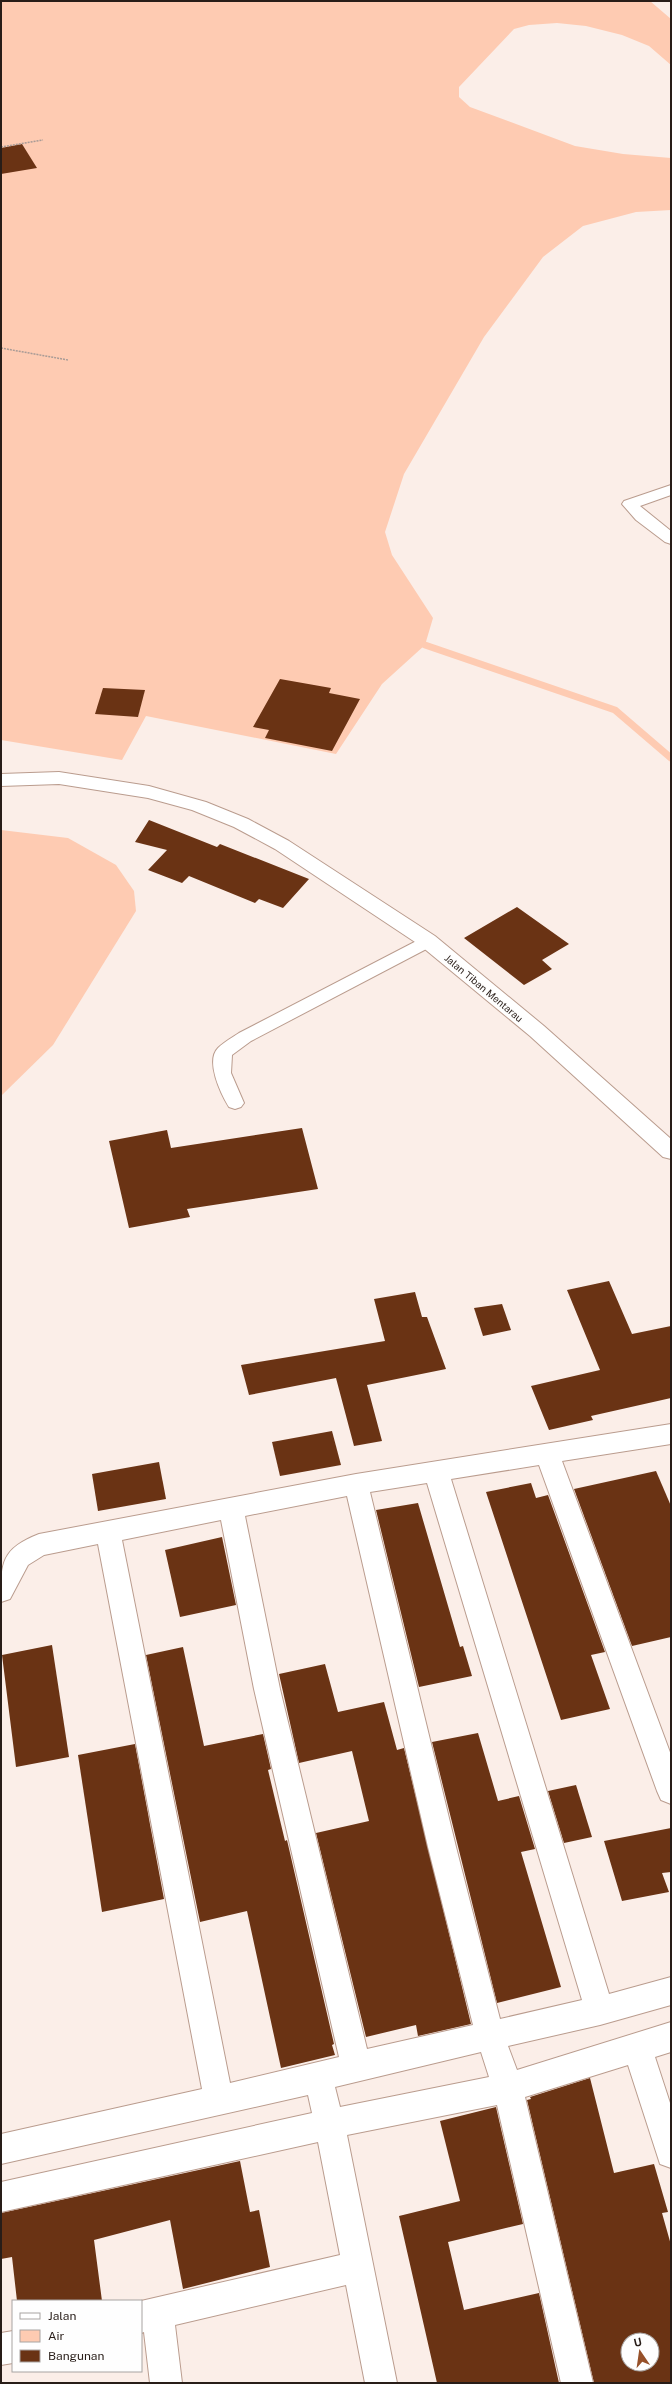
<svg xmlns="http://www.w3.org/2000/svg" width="672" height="2384" font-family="'Public Sans',sans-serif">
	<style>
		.water { fill: #fecbb2 }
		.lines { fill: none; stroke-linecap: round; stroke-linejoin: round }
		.stream { stroke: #fecbb2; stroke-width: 7 }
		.building { fill: #6a3314; fill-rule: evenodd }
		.lane-casing { stroke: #ba9c8e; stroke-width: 2 }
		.street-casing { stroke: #ba9c8e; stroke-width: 2 }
		.path { stroke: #a89b96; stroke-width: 1.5; stroke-dasharray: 2 1; stroke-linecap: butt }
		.lane { fill: #fff; fill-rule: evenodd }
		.street { fill: #fff; fill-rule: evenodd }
		.labels { text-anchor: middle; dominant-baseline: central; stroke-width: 4; stroke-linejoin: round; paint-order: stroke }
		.street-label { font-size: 10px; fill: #281d18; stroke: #fefefe }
	</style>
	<rect width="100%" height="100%" fill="#fbeee8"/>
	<g class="water">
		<path d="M1 1H650L671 19V65L649 46 622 35 586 26 557 23 529 25 514 29 459 87V97L470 107 575 146 623 154 671 158V210L636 212 583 226 543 257 484 337 404 474 385 532 392 555 433 618 425 645 382 684 336 754 146 716 122 760 1 740Z"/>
		<path d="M1 830 68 838 116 865 134 891 136 911 53 1045 1 1096Z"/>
	</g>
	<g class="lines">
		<path class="stream" d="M425 645 615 710 671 758"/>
	</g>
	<g class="building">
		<path d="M22 144 37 168 1 174V148Z"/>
		<path d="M280 679 331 688 329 693 360 699 332 751 265 738 269 730 253 727Z"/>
		<path d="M103 688 145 690 138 717 95 714Z"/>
		<path d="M149 820 217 847 220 844 309 879 283 908 259 899 255 903 189 876 182 883 148 870 167 850 135 842Z"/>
		<path d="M517 907 569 944 542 960 552 969 524 985 464 938Z"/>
		<path d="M302 1128 318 1189 187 1209 190 1217 129 1228 109 1141 167 1130 171 1148Z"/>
		<path d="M609 1281 632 1334 671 1326V1398L591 1416 593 1420 549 1430 531 1386 600 1370 567 1290Z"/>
		<path d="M415 1292 422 1317H427L446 1369 367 1385 382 1441 354 1446 336 1378 249 1395 241 1365 385 1341 374 1299Z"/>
		<path d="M502 1304 511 1330 483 1336 474 1308Z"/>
		<path d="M332 1431 341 1465 280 1476 272 1442Z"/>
		<path d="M159 1462 166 1499 98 1511 92 1474Z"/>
		<path d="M656 1471 671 1506V1637L632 1646 574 1489Z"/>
		<path d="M531 1483 536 1498 548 1495 605 1652 591 1655 610 1709 561 1720 486 1492Z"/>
		<path d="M418 1503 460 1647 463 1646 472 1676 419 1687 376 1510Z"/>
		<path d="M222 1537 236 1605 180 1617 165 1550Z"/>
		<path d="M52 1645 69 1757 16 1767 2 1655Z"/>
		<path d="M183 1647 204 1746 263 1734 271 1769 268 1770 285 1841 287 1840 334 2044 332 2045 335 2055 281 2068 247 1911 200 1922 146 1655Z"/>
		<path d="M325 1664 338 1712 384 1702 397 1750 404 1748 471 2024 418 2036 416 2025 366 2037 316 1833 369 1821 352 1751 299 1763 279 1674Z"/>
		<path d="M478 1733 498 1801 519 1796 535 1849 521 1852 561 1987 497 2003 432 1742Z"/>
		<path d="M135 1744 164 1899 102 1912 78 1755Z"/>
		<path d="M576 1785 592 1837 564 1843 548 1791Z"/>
		<path d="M671 1828V1872L662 1873 669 1892 622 1901 604 1841Z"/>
		<path d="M590 2078 614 2173 654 2164 668 2212 662 2213 671 2245V2383H594L527 2100 531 2099 530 2097ZM628 2340H652V2364H628Z"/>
		<path d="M496 2107 523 2224 448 2242 464 2310 539 2293 559 2383H437L399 2216 460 2201 440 2121Z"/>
		<path d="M240 2161 250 2212 259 2210 270 2267 183 2289 170 2220 94 2240 102 2301H17L12 2257 1 2259V2213Z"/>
	</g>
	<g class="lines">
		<g class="lane-casing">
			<path id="lane" d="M428 935 434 937 436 941 434 945 251 1041 232 1055 231 1073 244 1103 241 1107 235 1109 229 1107C221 1094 205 1061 218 1048 224 1042 233 1037 239 1033Z"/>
		</g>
		<g class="street-casing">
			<g id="street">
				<path d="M671 485V495L640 506 671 531V544L665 542 636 520 622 504 624 501Z"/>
				<path d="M59 772 149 786 206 802 248 819 289 841 435 936 544 1026 671 1139V1159L663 1157 530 1036 421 946 275 849 234 827 192 810 148 798 59 784 1 786V774Z"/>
				<path d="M671 1424V1444L562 1461 671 1755V1804L661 1800 657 1791 539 1465 451 1479 609 1994 671 1977V2005L600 2025 508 2046 517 2070 671 2022V2052L655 2057 671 2106V2168L660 2164 628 2065 525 2097 593 2383H561L497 2105 347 2135 397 2383H365L346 2285 175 2325 182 2383H150L144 2332 141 2333V2301L340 2255 318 2142 1 2212V2182L312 2113 308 2095 1 2164V2134L202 2089 98 1544 44 1555 28 1565 10 1599 1 1602C1 1564 0 1549 39 1534L356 1474ZM427 1483 582 2000 500 2019 456 1847 370 1492ZM347 1496 428 1847 473 2025 367 2049 280 1689 245 1516ZM221 1520 254 1689 339 2057 230 2083 122 1540ZM481 2052 489 2077 340 2107 335 2087Z"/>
				<path d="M13 2331V2363L1 2365V2333Z"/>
			</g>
		</g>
		<g class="path">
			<path d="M1 147 43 140"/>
			<path d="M1 348 68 360"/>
		</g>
		<use href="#lane" class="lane"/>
		<use href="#street" class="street"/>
	</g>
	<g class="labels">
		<g class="street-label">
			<text transform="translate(484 988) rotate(40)">Jalan Tiban Mentarau</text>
		</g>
	</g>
	<rect width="672" height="2384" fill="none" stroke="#281d18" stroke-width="4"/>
	<rect x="12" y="2300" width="130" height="72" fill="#fefefe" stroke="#a8a4a2"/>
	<rect x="20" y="2313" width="20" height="6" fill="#ffffff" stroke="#a8a4a2"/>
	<text x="48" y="2320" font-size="12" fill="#281d18">Jalan</text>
	<rect x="20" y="2330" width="20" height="12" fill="#fecbb2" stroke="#a8a4a2"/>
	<text x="48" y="2340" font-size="12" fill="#281d18">Air</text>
	<rect x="20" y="2350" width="20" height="12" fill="#6a3314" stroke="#a8a4a2"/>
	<text x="48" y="2360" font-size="12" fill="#281d18">Bangunan</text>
	<g transform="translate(640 2352) rotate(347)"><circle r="19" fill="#fefefe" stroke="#a8a4a2"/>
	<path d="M0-3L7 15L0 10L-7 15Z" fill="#965029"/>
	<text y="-6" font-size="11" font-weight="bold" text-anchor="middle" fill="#281d18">U</text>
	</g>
</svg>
